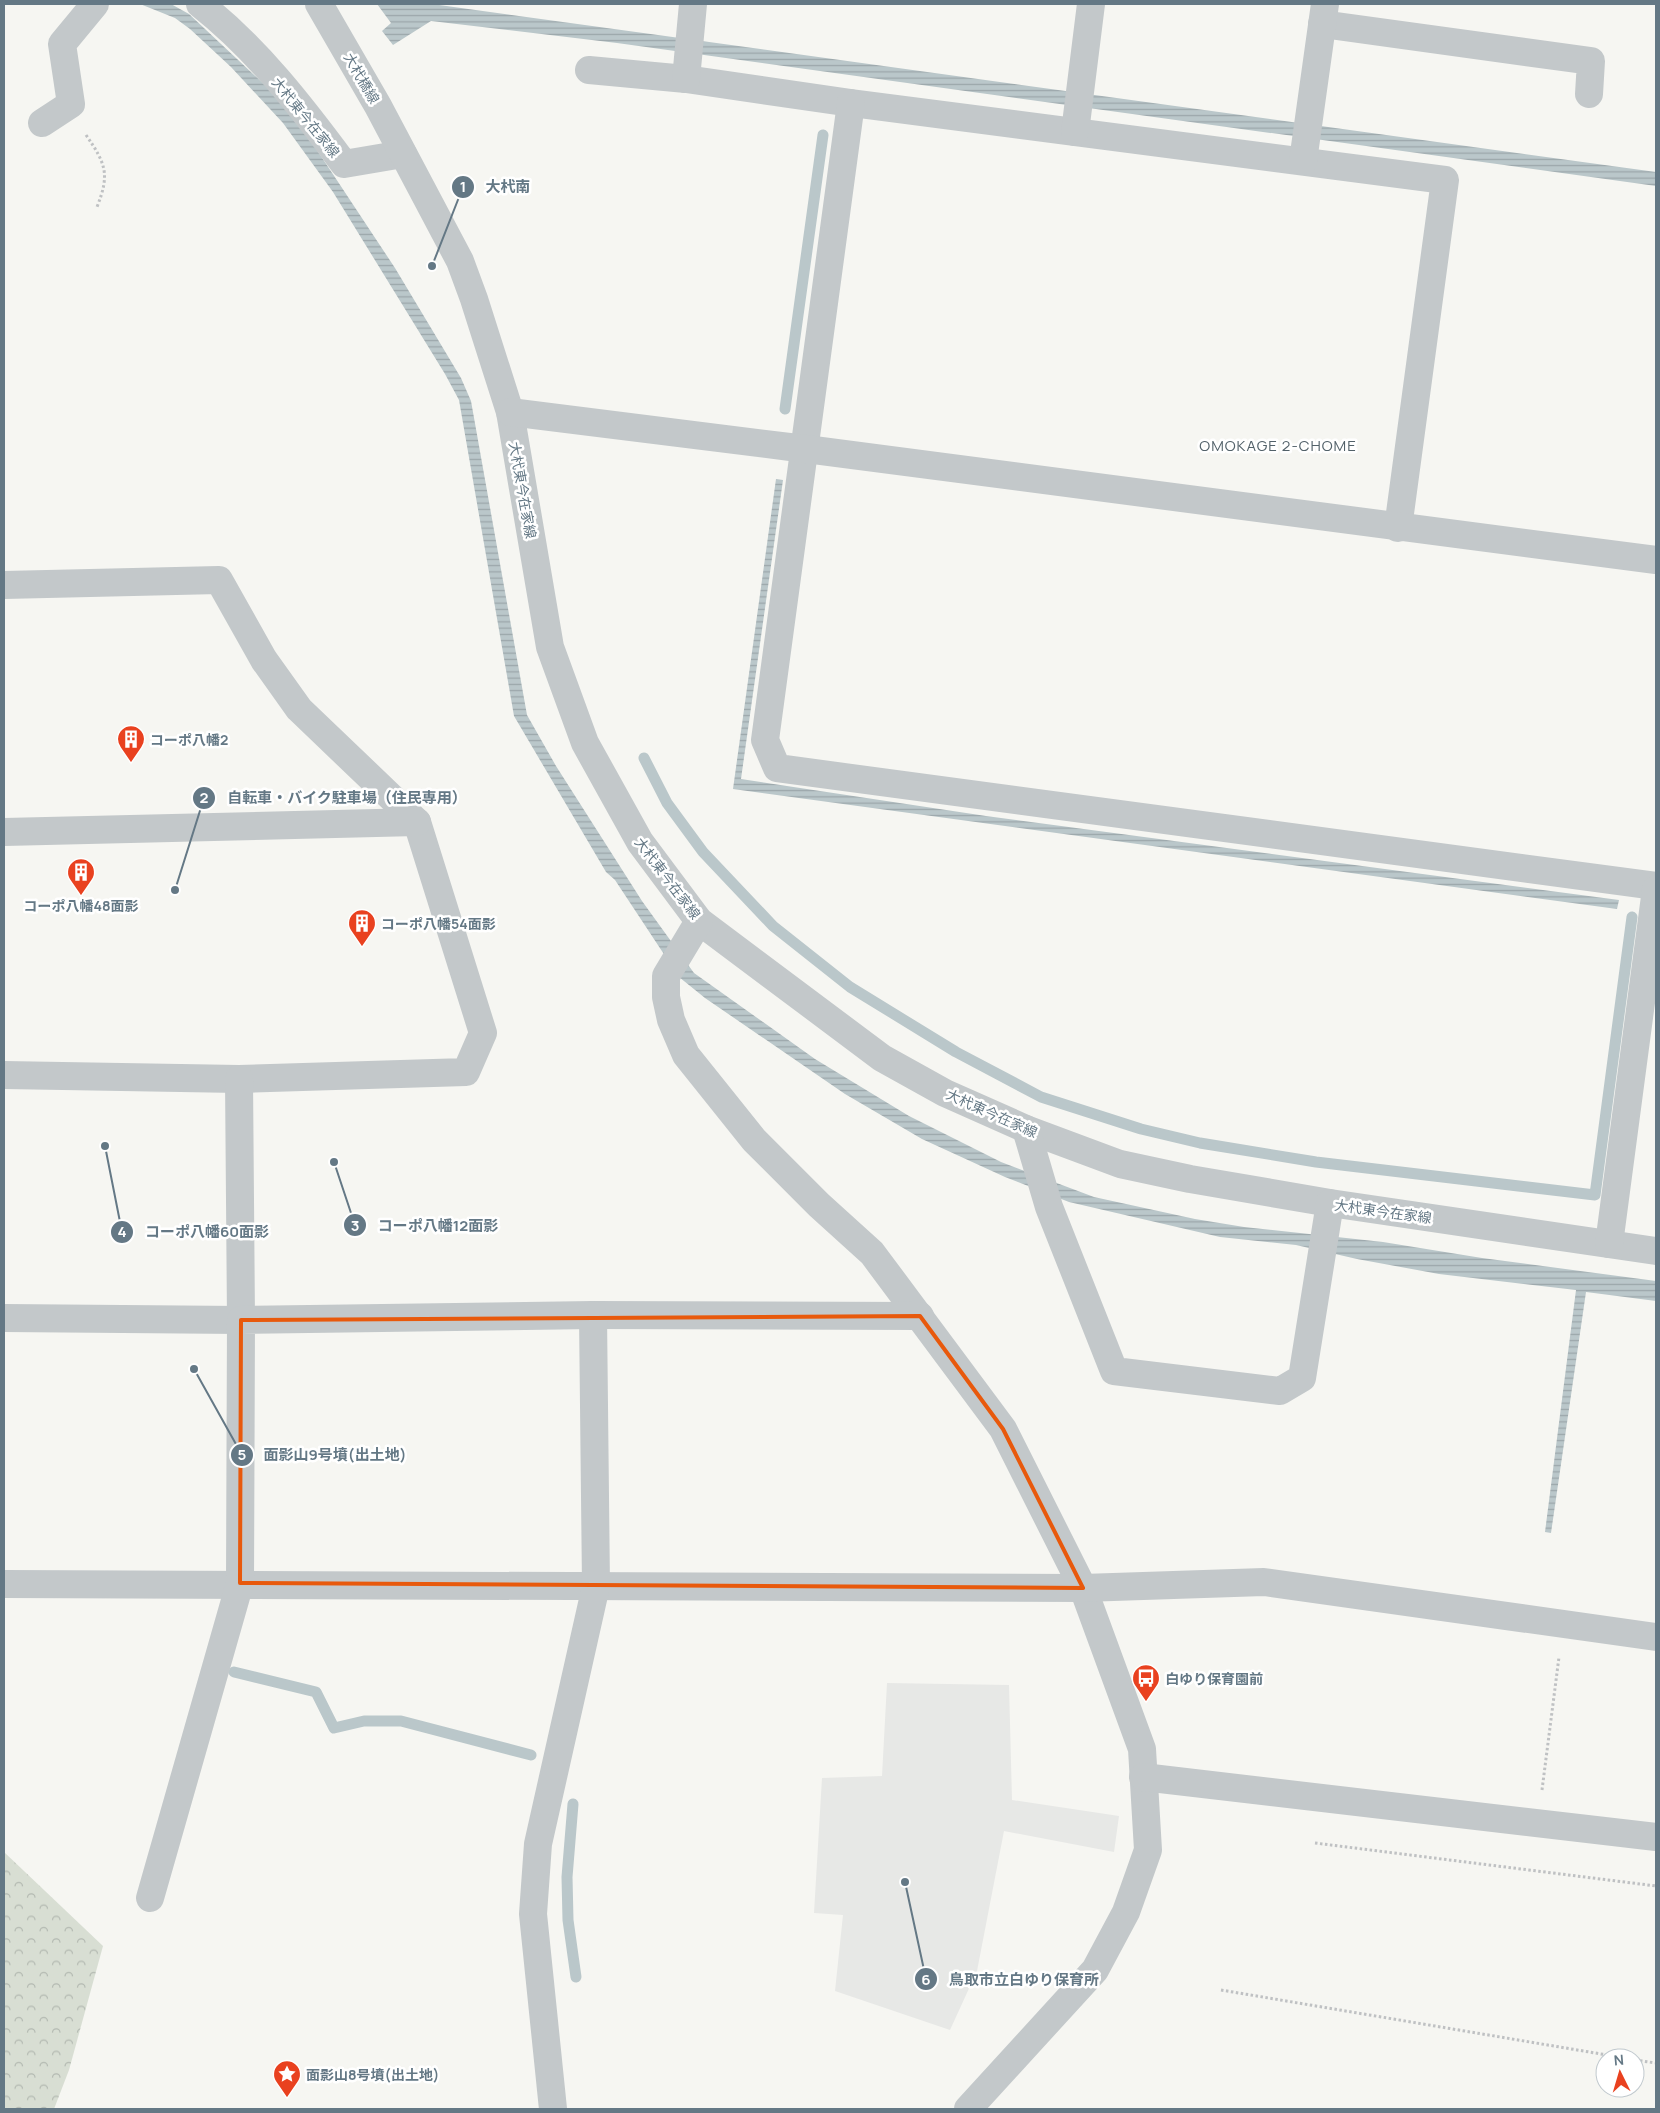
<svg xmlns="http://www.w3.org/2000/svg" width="1660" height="2113" font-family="Manrope,'Noto Sans JP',sans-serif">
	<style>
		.built { fill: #e7e8e6 }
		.forest { fill: url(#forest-crowns) }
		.water { fill: url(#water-rules) }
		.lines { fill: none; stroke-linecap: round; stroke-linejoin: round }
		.stream { stroke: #bac7ca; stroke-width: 11 }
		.path { stroke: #bfc1c3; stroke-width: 3; stroke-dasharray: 2.5 2.5; stroke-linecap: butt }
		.minor { stroke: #c3c8ca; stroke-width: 28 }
		.marked { fill: none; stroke: #e8590c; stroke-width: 4; stroke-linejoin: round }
		.labels { text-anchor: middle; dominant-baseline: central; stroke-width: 5; stroke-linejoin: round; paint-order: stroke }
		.street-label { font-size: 14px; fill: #647885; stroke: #fff }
		.poi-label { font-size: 14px; font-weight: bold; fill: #647885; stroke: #fff; text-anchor: start }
		.neighbourhood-label { font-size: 15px; letter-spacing: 1px; fill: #526169; stroke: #fff }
		.leader { fill: none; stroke: #647885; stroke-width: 2 }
		.callout-dot { fill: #647885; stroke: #fff; stroke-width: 2 }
		.mark-label { font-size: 15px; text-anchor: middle; font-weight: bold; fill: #fff }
		.callout-label { font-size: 15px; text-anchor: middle; font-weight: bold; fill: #647885; stroke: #fff; stroke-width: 5; stroke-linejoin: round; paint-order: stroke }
	</style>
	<defs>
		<pattern id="forest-crowns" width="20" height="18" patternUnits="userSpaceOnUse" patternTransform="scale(1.25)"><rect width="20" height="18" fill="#d8ded3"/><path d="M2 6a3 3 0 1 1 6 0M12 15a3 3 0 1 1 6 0" fill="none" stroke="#b3b9b1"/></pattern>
		<pattern id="water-rules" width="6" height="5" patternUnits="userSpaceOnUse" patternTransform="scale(1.25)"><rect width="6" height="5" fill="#bac7ca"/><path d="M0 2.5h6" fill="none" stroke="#9ba6aa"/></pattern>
	</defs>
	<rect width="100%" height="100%" fill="#f6f6f2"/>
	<path class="built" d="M887 1683 1009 1685 1012 1800 1119 1816 1114 1852 1004 1831 977 1971 950 2030 835 1991 843 1915 814 1913 822 1778 882 1776Z"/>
	<path class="forest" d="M4 1852 103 1946 69 2070 54 2109H4Z"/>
	<g class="water">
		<path d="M140 4H171L189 14 267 87 309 138 395 268 461 378 471 401 527 715 556 766 642 901 694 973 815 1059 909 1116 1001 1162 1094 1197 1195 1219 1244 1227 1383 1242 1482 1258 1656 1281V1301L1586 1292 1551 1533 1545 1532 1576 1290 1439 1274 1357 1259 1296 1245 1220 1237 1069 1202 1005 1177 922 1139 845 1094 705 998 679 977 615 880 606 872 514 716 459 400 445 374 333 192 283 123 231 67 190 29 175 18Z"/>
		<path d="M377 4H432L1656 172V186L617 43 431 21 393 45 382 31 391 23Z"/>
		<path d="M776 479 783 480 741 779 986 816 1619 900 1617 909 733 789Z"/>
	</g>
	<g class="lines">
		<g class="stream">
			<path d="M785 409 823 135"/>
			<path d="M644 758 667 803 703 852 773 926 850 987 956 1052 1041 1097 1141 1129 1200 1143 1316 1162 1595 1195 1632 917"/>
			<path d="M234 1672 316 1692 334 1728 364 1721H401L531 1755"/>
			<path d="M573 1804 567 1877 568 1920 576 1977"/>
		</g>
		<g class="path">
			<path d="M86 135C106 164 110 174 97 207"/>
			<path d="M1542 1790 1559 1657"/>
			<path d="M1315 1843 1656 1886"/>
			<path d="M1221 1990 1625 2058"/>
			<path d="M1635 2060 1656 2063"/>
		</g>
		<g class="minor">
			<path d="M200 4C257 49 301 106 344 164L403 154"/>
			<path d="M319 4 378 106 460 261 474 299 510 412 550 647 585 743 640 842 699 921 882 1058 945 1093 1026 1129 1120 1164 1190 1179 1330 1203 1656 1251"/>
			<path d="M1322 24 1591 61 1589 94"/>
			<path d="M589 70 686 79 851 103 1445 180 1398 528"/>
			<path d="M686 79 693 4"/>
			<path d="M851 103 765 740 777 768 1656 886"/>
			<path d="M42 123 71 104 62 44 95 4"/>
			<path d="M1075 132 1091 4"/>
			<path d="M1303 161 1325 4"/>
			<path d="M510 412 806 449 1656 560"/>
			<path d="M4 585 219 580 264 660 299 709 417 822 483 1033 466 1072 239 1079 4 1075"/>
			<path d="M4 832 417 822"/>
			<path d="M699 921 666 976V997L671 1020 686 1055 754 1140 819 1205 872 1253 1003 1429 1083 1588 1142 1749 1148 1850 1126 1912 1095 1970 968 2109"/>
			<path d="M1026 1129 1049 1207 1114 1371 1280 1391 1302 1378 1330 1203"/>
			<path d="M1609 1244 1656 889"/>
			<path d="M4 1318 241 1320 239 1079"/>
			<path d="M4 1584 1083 1588 1264 1582 1656 1637"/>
			<path d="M1143 1777 1656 1837"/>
			<path d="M150 1898 240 1583 241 1320 593 1315 920 1316"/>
			<path d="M553 2109 533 1914 538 1844 596 1586 593 1315"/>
		</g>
	</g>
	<path class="marked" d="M920 1316 1003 1429 1083 1588 240 1583 241 1320Z"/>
	<defs>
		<g id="building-pin" transform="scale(1.4375)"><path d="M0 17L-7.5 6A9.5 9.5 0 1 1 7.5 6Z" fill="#e9411f" stroke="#fff"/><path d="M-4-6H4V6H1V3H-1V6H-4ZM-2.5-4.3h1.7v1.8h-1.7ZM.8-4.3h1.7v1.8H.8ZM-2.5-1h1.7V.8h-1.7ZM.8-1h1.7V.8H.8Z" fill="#fff"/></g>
		<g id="bus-pin" transform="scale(1.4375)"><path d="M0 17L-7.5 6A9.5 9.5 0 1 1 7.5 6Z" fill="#e9411f" stroke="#fff"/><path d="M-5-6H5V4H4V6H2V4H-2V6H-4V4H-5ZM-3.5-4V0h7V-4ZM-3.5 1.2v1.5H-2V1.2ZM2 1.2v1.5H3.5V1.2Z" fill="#fff"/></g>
		<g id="sight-pin" transform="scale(1.4375)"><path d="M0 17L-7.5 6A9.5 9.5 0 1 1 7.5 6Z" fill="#e9411f" stroke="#fff"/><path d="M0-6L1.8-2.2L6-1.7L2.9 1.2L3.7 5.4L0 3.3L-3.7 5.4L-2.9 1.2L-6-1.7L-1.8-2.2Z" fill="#fff"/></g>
	</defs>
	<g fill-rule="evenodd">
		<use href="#building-pin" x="131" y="739"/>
		<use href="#building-pin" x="81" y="872"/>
		<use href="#building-pin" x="362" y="923"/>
		<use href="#bus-pin" x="1146" y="1678"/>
		<use href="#sight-pin" x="287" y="2074"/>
	</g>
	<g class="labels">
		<g class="street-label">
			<text transform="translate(362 78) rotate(60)">大杙橋線</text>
			<text transform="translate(306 117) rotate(51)">大杙東今在家線</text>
			<text transform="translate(523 490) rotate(80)">大杙東今在家線</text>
			<text transform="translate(668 878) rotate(53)">大杙東今在家線</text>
			<text transform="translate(992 1113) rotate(24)">大杙東今在家線</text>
			<text transform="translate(1383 1211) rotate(8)">大杙東今在家線</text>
		</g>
		<g class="poi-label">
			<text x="150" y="739">コーポ八幡2</text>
			<text x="81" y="905" text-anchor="middle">コーポ八幡48面影</text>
			<text x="381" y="923">コーポ八幡54面影</text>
			<text x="1165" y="1678">白ゆり保育園前</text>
			<text x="306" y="2074">面影山8号墳(出土地)</text>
		</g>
		<g class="neighbourhood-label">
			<text x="1278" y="445">OMOKAGE 2-CHOME</text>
		</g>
	</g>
	<path class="leader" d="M432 266L463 187M175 890L204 798M334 1162L355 1225M105 1146L122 1232M194 1369L242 1455M905 1882L926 1979"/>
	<g class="callout-dot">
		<circle cx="432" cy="266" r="5"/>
		<circle cx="175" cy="890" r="5"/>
		<circle cx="334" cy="1162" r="5"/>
		<circle cx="105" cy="1146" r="5"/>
		<circle cx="194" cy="1369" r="5"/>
		<circle cx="905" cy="1882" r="5"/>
		<circle cx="463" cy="187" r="12"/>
		<circle cx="204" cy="798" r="12"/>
		<circle cx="355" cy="1225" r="12"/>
		<circle cx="122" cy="1232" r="12"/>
		<circle cx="242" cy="1455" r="12"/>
		<circle cx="926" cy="1979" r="12"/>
	</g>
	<g class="mark-label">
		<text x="463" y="192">1</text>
		<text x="204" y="803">2</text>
		<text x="355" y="1231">3</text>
		<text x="122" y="1237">4</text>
		<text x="242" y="1460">5</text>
		<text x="926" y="1985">6</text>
	</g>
	<g class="callout-label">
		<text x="508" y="192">大杙南</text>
		<text x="347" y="803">自転車・バイク駐車場（住民専用）</text>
		<text x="438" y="1231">コーポ八幡12面影</text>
		<text x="207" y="1237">コーポ八幡60面影</text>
		<text x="335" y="1460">面影山9号墳(出土地)</text>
		<text x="1024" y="1985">鳥取市立白ゆり保育所</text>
	</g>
	<rect width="1660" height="2113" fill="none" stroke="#647885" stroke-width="10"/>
	<g transform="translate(1620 2073) rotate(355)"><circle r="24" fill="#ffffff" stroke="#c1c9ce"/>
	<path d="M0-4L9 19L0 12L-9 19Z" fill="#e9411f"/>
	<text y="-8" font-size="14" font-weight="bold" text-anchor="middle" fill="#647885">N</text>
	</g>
</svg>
